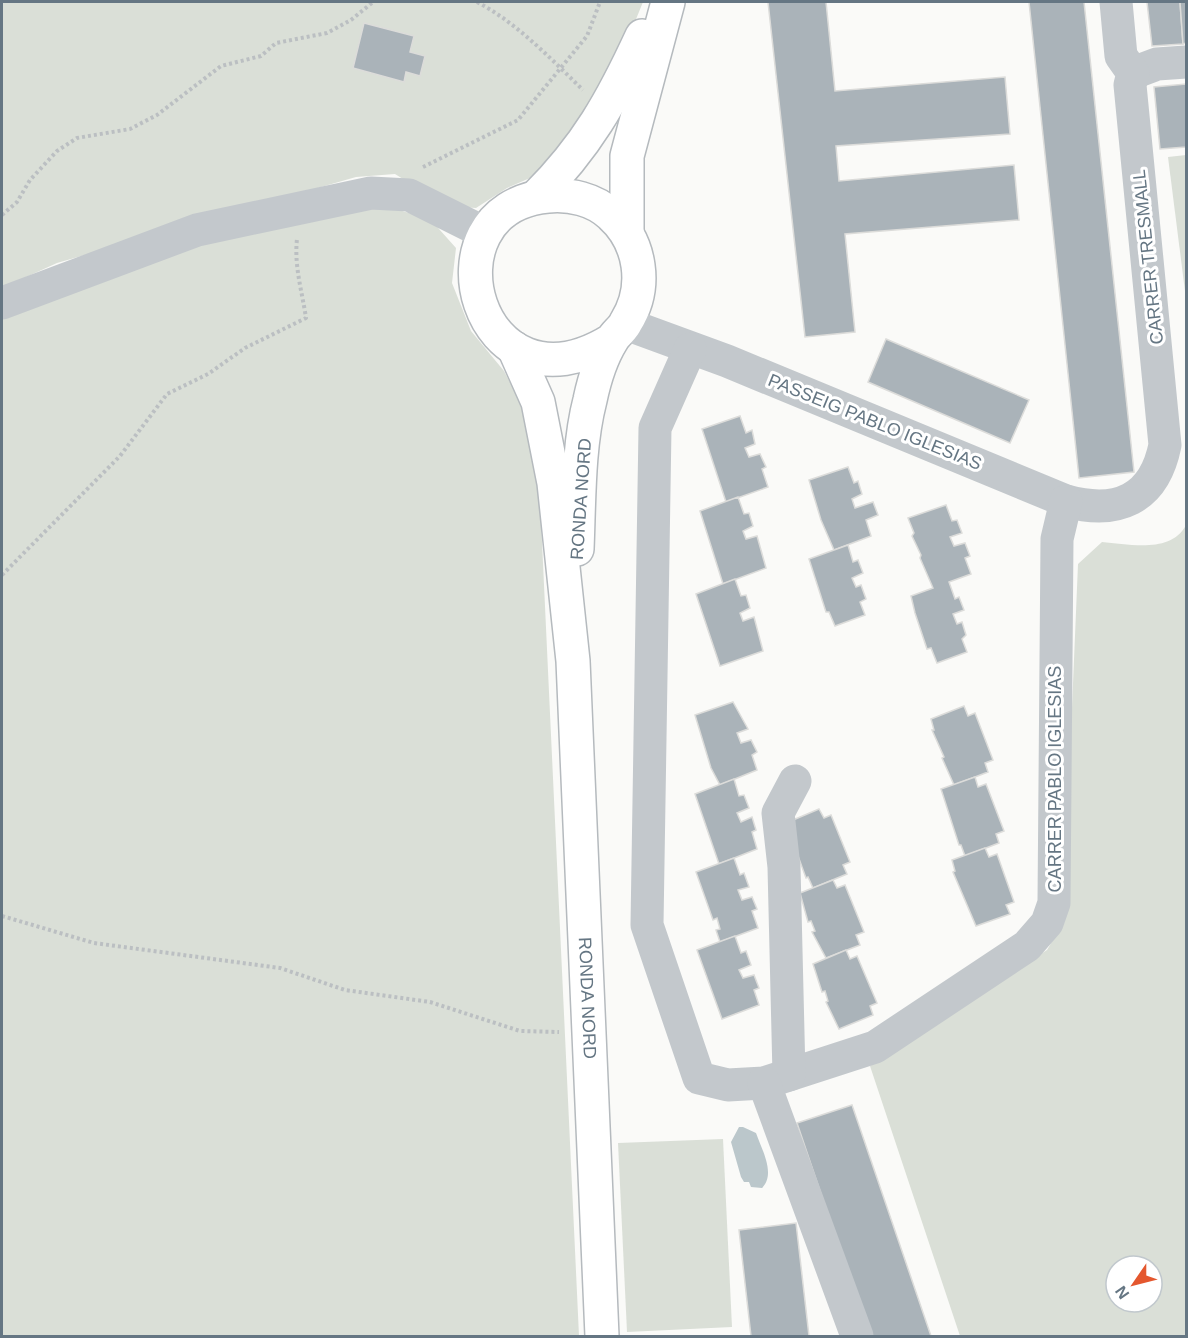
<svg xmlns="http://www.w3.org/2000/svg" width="1188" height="1338" font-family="Helvetica,sans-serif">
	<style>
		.green { fill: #dadfd7; fill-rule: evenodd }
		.water { fill: #bbc7cb }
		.building { fill: #aab3b9; stroke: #dcdcda; stroke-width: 1.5 }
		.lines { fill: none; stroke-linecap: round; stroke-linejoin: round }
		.major-casing { stroke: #b5babe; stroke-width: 36 }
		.path { stroke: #bbbfc2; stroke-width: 4; stroke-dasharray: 3 3; stroke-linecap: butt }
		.minor { stroke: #c3c8cc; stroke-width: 33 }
		.major { stroke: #fff; stroke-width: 33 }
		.labels { text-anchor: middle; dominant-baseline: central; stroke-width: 6; stroke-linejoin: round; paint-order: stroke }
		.street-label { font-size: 18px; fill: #657683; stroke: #fff }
	</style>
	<rect width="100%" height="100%" fill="#fafaf8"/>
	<g class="green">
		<path d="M2 2H643L608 88 537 175 507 188 476 208 446 206 395 174 356 177 57 263 2 288Z"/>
		<path d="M1186 155V299L1168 157Z"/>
		<path d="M364 205 396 209 431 220 456 248 452 283 471 331 504 371 524 409 538 456 579 1336H2V310L293 215Z"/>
		<path d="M1186 525V1336H960L870 1066 1047 950 1063 923 1078 564 1102 542C1129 544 1171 554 1186 525ZM1116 1266H1152V1302H1116Z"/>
		<path d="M723 1139 732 1327 627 1332 618 1143Z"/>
	</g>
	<path class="water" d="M739 1127H743L756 1133C762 1150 776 1174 762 1188L751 1187 749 1182H744L741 1177 731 1142Z"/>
	<g class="building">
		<path d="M768 2H826L835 91 1005 77 1010 134 836 146 839 181 1014 165 1019 220 845 234 855 332 805 337Z"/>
		<path d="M1029 2H1084L1134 472 1079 478Z"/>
		<path d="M1147 2H1180L1183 44 1152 46Z"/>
		<path d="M1180 2H1186V43L1183 44Z"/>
		<path d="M364 23 414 36 410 52 425 56 420 76 406 72 404 82 353 68Z"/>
		<path d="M1186 84V147L1160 149 1154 87Z"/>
		<path d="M886 339 1029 400 1010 443 868 382Z"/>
		<path d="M740 416 746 433 752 430 755 444 745 448 749 457 760 454 766 467 762 469 768 487 726 502 702 429Z"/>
		<path d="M848 467 854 483 858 481 862 494 852 499 855 508 873 502 878 515 866 520 871 536 834 550 821 520 809 480Z"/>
		<path d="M738 497 744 514 749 513 753 526 743 531 746 539 757 536 766 568 723 584 700 511Z"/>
		<path d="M946 505 952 521 957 520 962 533 950 537 954 546 965 543 970 556 965 558 971 574 949 582 955 599 959 597 964 610 953 614 957 624 962 622 966 635 962 639 967 652 937 663 931 648 927 649 915 613 911 596 933 588 920 558 921 555 912 536 914 533 908 518Z"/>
		<path d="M848 545 853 562 858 560 863 573 852 578 856 587 861 585 866 599 860 602 865 615 835 626 829 612H826L809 559Z"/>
		<path d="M735 579 741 596 746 595 750 608 740 613 743 621 754 617 763 651 720 666 696 594Z"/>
		<path d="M733 702 748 729 737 733 741 743 751 740 757 752 752 755 757 770 720 785 711 768 695 715Z"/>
		<path d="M964 706 968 716 975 713 993 760 985 763 988 772 954 785 942 758 944 757 932 730H934L931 719Z"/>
		<path d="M975 777 978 787 986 784 1004 831 996 834 999 843 965 856 961 845H959L941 789Z"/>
		<path d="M734 779 739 796 744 795 749 808 737 813 741 822 752 817 756 830 752 832 757 849 719 864 695 794Z"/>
		<path d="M819 809 824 818 831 815 850 862 843 865 847 874 813 888 808 877 806 878 786 823Z"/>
		<path d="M985 848 989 857 997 854 1014 902 1006 905 1010 914 976 926 953 872 955 871 952 860Z"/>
		<path d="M734 858 740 875 744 873 749 887 738 890 742 900 752 897 757 909 752 911 758 928 720 942 716 930 720 929 717 918 713 920 696 872Z"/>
		<path d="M833 880 837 888 845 885 864 932 856 935 860 945 826 958 812 932 815 931 811 921 808 922 800 893Z"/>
		<path d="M735 936 741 953 746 951 751 965 739 970 743 978 754 975 759 988 754 990 759 1005 722 1019 697 950Z"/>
		<path d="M846 950 850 959 857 956 877 1003 870 1006 873 1015 839 1029 826 1002 828 1001 825 991 822 992 813 964Z"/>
		<path d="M852 1105 931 1336H869L797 1123Z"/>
		<path d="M796 1223 809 1336H751L739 1230Z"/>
	</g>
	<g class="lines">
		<g class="major-casing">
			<g id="major">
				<path d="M536 197C587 146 612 101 642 36"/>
				<path d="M627 233V156L668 2"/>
				<path id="s1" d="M514 348 538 402 554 483 573 661 602 1336"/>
				<path d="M577 549C579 502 578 446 590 400 594 381 602 356 612 340 616 333 623 329 626 322 648 287 641 242 611 215 594 199 570 194 548 196 418 208 477 424 612 340"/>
			</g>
		</g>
		<g class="path">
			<path d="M477 2C517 23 550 58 583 90"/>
			<path d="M423 167 518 120 587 36 600 2"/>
			<path d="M2 215 17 202 30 180 57 151 77 138 130 129 157 115 221 66 261 56 276 43 327 33 351 20 373 2"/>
			<path d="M2 575 120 456 167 394 208 374 245 348 306 318C302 291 294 266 297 239"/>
			<path d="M2 916 94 943 280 968 345 990 430 1002 520 1031 559 1032"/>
		</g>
		<g class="minor">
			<path d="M1133 73 1157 64 1186 62"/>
			<path d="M2 303 197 230 371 193 409 195 485 233"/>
			<path d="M626 324 727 361 1066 501C1117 515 1154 500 1165 445L1130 85 1133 73 1121 56 1116 2"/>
			<path d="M690 349 655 428 647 925 699 1078 728 1085 764 1083 875 1047 1027 946 1047 923 1054 903 1057 539 1066 501"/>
			<path d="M789 1075 784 867 778 813 795 781"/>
			<path d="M764 1083 857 1336"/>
		</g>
		<use href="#major" class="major"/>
	</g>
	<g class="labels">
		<g class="street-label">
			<text transform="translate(1148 257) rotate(-96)">CARRER TRESMALL</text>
			<text transform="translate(875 422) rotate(22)">PASSEIG PABLO IGLESIAS</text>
			<text transform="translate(581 499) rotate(-86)">RONDA NORD</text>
			<text transform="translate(1055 779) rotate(-90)">CARRER PABLO IGLESIAS</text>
			<text stroke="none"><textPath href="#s1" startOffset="658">RONDA NORD</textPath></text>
		</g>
	</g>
	<rect width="1188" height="1338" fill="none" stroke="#657683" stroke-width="6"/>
	<g transform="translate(1134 1284) rotate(235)"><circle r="28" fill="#ffffff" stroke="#c1c8cd" stroke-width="1.5"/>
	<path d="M0-4.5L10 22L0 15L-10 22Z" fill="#e4572e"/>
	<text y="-9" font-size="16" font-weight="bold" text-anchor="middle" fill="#657683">N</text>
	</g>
</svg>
